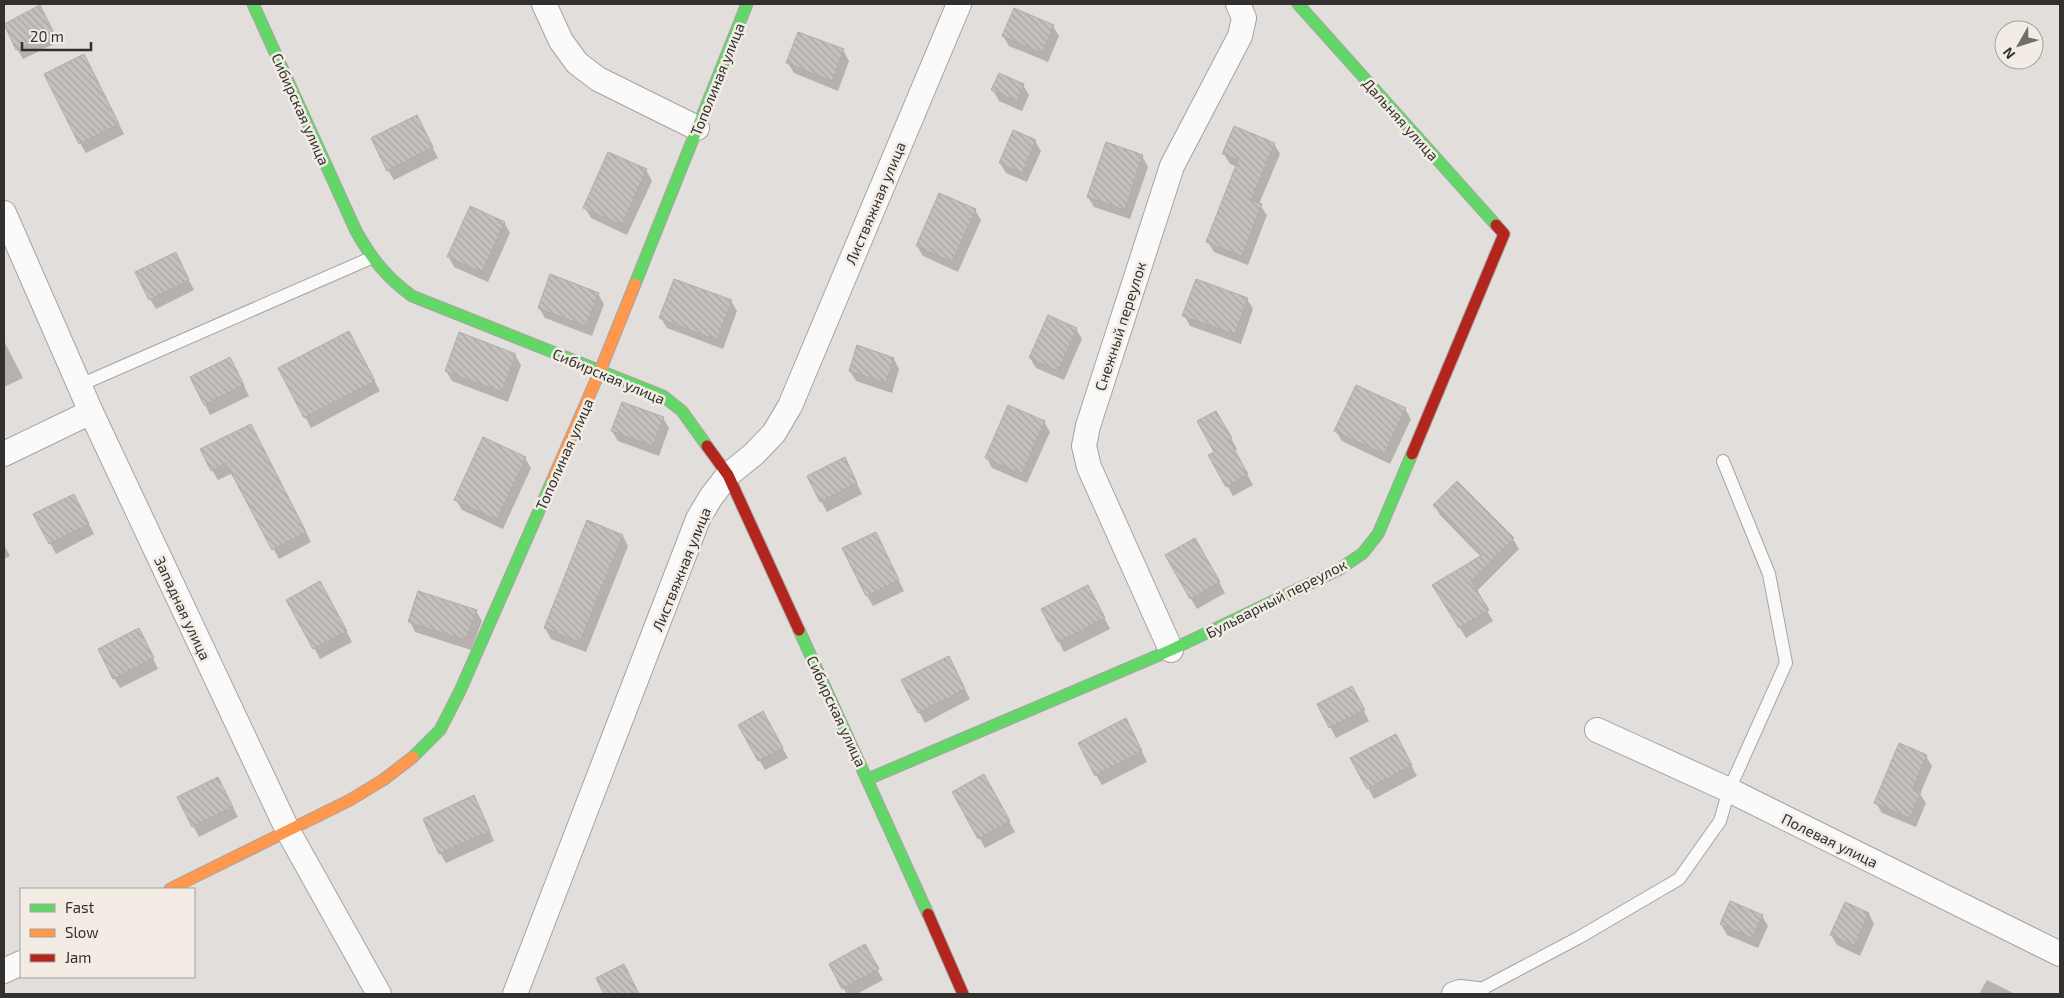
<svg xmlns="http://www.w3.org/2000/svg" width="2064" height="998" font-family="'Exo 2',sans-serif">
	<style>
		.shadow { fill: #0003 }
		.building { fill: url(#building-back-hatch); stroke: #b0aeac }
		.lines { fill: none; stroke-linecap: round; stroke-linejoin: round }
		.lane-casing { stroke: #a6a4a2; stroke-width: 14 }
		.street-casing { stroke: #a6a4a2; stroke-width: 26 }
		.fast-casing { stroke: #a6a4a2; stroke-width: 13 }
		.slow-casing { stroke: #a6a4a2; stroke-width: 13 }
		.jam-casing { stroke: #a6a4a2; stroke-width: 13 }
		.lane { stroke: #fafafa; stroke-width: 12 }
		.street { stroke: #fafafa; stroke-width: 24 }
		.fast { stroke: #63d668; stroke-width: 11 }
		.slow { stroke: #ff974d; stroke-width: 11 }
		.jam { stroke: #b3261e; stroke-width: 11 }
		.labels { text-anchor: middle; dominant-baseline: central; stroke-width: 5; stroke-linejoin: round; paint-order: stroke }
		.street-label { font-size: 15px; fill: #33312f; stroke: #f2ece5 }
	</style>
	<defs>
		<pattern id="building-back-hatch" width="6" height="6" patternUnits="userSpaceOnUse" patternTransform="scale(1.25)"><rect width="6" height="6" fill="#c3c0be"/><path d="M-1 5l2 2M0 0l6 6M5-1l2 2" fill="none" stroke="#a8a5a4"/></pattern>
	</defs>
	<rect width="100%" height="100%" fill="#e1dedb"/>
	<g class="shadow">
		<path d="M45 17 58 42 23 59 17 49Z"/>
		<path d="M1053 26 1059 36 1048 62 1009 46 1003 36Z"/>
		<path d="M843 50 849 61 838 91 794 73 788 63Z"/>
		<path d="M90 66 124 134 86 153 80 143Z"/>
		<path d="M1023 85 1029 95 1022 111 999 101 993 90Z"/>
		<path d="M422 127 438 158 394 180 388 170Z"/>
		<path d="M1035 141 1041 151 1027 182 1006 173 1000 163Z"/>
		<path d="M1274 144 1280 154 1259 204 1267 215 1248 265 1214 252 1208 242 1237 167 1230 164 1224 154Z"/>
		<path d="M1142 156 1148 167 1130 219 1094 207 1088 197Z"/>
		<path d="M646 170 652 181 627 235 591 218 585 208Z"/>
		<path d="M975 210 981 220 958 272 923 256 917 246Z"/>
		<path d="M504 222 510 233 488 282 454 267 448 256Z"/>
		<path d="M181 264 194 290 156 309 150 299Z"/>
		<path d="M598 294 604 304 592 336 545 318 539 308Z"/>
		<path d="M1247 299 1253 309 1241 344 1190 326 1184 315Z"/>
		<path d="M731 301 737 311 723 349 667 328 661 318Z"/>
		<path d="M1076 329 1082 339 1064 380 1036 368 1030 358Z"/>
		<path d="M4 341 23 378 4 387Z"/>
		<path d="M354 343 380 391 311 428 279 369Z"/>
		<path d="M515 355 521 365 508 402 452 381 446 371Z"/>
		<path d="M894 359 899 369 892 393 856 381 850 371Z"/>
		<path d="M236 369 249 396 210 415 205 405Z"/>
		<path d="M1405 409 1411 419 1390 464 1342 441 1336 431Z"/>
		<path d="M1216 412 1237 449 1234 451 1253 485 1233 496 1210 455 1216 452Z"/>
		<path d="M663 418 669 428 659 456 618 441 612 431Z"/>
		<path d="M1044 422 1050 432 1027 483 992 468 987 458Z"/>
		<path d="M256 435 311 542 279 559 233 473 218 480 212 470Z"/>
		<path d="M525 458 531 468 503 529 462 510 456 500Z"/>
		<path d="M850 469 862 494 827 512 821 501Z"/>
		<path d="M1434 505 1513 539 1519 549 1476 592 1493 621 1466 638 1434 585 1481 557 1440 515Z"/>
		<path d="M80 506 94 534 56 554 35 515Z"/>
		<path d="M623 536 628 546 586 652 551 639 545 628Z"/>
		<path d="M1195 539 1225 593 1197 609 1166 555Z"/>
		<path d="M881 544 904 591 873 606 867 596Z"/>
		<path d="M4 545 10 556 4 559Z"/>
		<path d="M326 593 352 642 320 659 288 600Z"/>
		<path d="M1094 597 1110 629 1064 652 1059 642Z"/>
		<path d="M476 611 482 621 471 650 415 632 410 621Z"/>
		<path d="M144 640 158 669 120 688 114 678Z"/>
		<path d="M954 668 970 699 925 723 919 712Z"/>
		<path d="M1357 698 1369 721 1336 738 1319 705Z"/>
		<path d="M769 723 788 758 765 770 759 760Z"/>
		<path d="M1131 730 1147 762 1102 785 1096 775Z"/>
		<path d="M1401 746 1417 776 1374 799 1352 758Z"/>
		<path d="M1926 756 1932 766 1920 794 1926 803 1916 827 1882 813 1876 803Z"/>
		<path d="M984 776 1015 832 985 848 954 792Z"/>
		<path d="M223 788 238 817 199 837 179 798Z"/>
		<path d="M479 807 494 841 446 863 440 853Z"/>
		<path d="M1869 914 1874 924 1860 956 1837 945 1831 935Z"/>
		<path d="M1762 916 1768 926 1758 948 1727 935 1721 924Z"/>
		<path d="M864 946 883 980 857 994H847L830 965Z"/>
		<path d="M1987 980 2015 994H1979Z"/>
	</g>
	<g class="building">
		<path d="M40 5 53 31 16 50 4 24Z"/>
		<path d="M1014 8 1054 25 1042 53 1002 36Z"/>
		<path d="M798 32 844 49 832 81 786 63Z"/>
		<path d="M84 54 119 124 79 144 44 74Z"/>
		<path d="M999 73 1024 84 1017 101 991 90Z"/>
		<path d="M417 115 433 147 387 171 371 138Z"/>
		<path d="M1234 126 1275 143 1251 200 1262 204 1242 256 1206 242 1238 160 1222 154Z"/>
		<path d="M1013 130 1036 140 1022 173 999 163Z"/>
		<path d="M1106 142 1143 155 1125 210 1087 197Z"/>
		<path d="M608 152 647 169 622 225 583 208Z"/>
		<path d="M939 193 976 209 952 262 916 246Z"/>
		<path d="M470 206 505 222 482 272 447 257Z"/>
		<path d="M176 252 189 280 149 300 135 272Z"/>
		<path d="M550 274 599 293 586 326 538 308Z"/>
		<path d="M674 279 732 300 717 340 659 318Z"/>
		<path d="M1196 279 1248 298 1235 334 1182 316Z"/>
		<path d="M1048 315 1077 328 1058 371 1029 358Z"/>
		<path d="M349 331 375 381 304 418 278 368Z"/>
		<path d="M459 332 516 354 502 392 445 371Z"/>
		<path d="M857 345 894 358 886 383 849 371Z"/>
		<path d="M230 357 244 385 204 405 190 377Z"/>
		<path d="M1356 385 1406 408 1384 454 1334 431Z"/>
		<path d="M622 402 664 417 653 446 611 431Z"/>
		<path d="M1008 405 1045 421 1022 474 985 458Z"/>
		<path d="M1216 411 1232 438 1229 440 1248 474 1226 487 1208 455 1214 452 1197 421Z"/>
		<path d="M251 424 306 532 272 550 226 463 211 471 200 449Z"/>
		<path d="M483 437 526 457 497 520 454 500Z"/>
		<path d="M845 457 857 483 820 502 807 476Z"/>
		<path d="M1457 481 1514 538 1471 581 1489 610 1459 628 1432 585 1482 555 1433 505Z"/>
		<path d="M74 494 89 524 49 544 33 514Z"/>
		<path d="M587 520 623 535 580 642 544 628Z"/>
		<path d="M876 532 899 580 866 596 842 548Z"/>
		<path d="M1195 538 1220 582 1190 599 1165 555Z"/>
		<path d="M320 581 347 631 313 649 286 600Z"/>
		<path d="M1088 585 1105 618 1058 642 1041 609Z"/>
		<path d="M418 591 477 610 465 640 408 622Z"/>
		<path d="M139 628 154 658 113 679 98 649Z"/>
		<path d="M949 656 965 689 918 713 901 680Z"/>
		<path d="M1352 686 1365 710 1329 728 1317 704Z"/>
		<path d="M763 711 783 748 758 761 738 725Z"/>
		<path d="M1126 718 1142 751 1095 776 1078 743Z"/>
		<path d="M1396 734 1412 765 1367 789 1350 758Z"/>
		<path d="M1899 743 1927 755 1913 788 1921 792 1910 818 1874 803Z"/>
		<path d="M984 774 1010 821 978 839 952 792Z"/>
		<path d="M218 777 233 807 192 827 177 797Z"/>
		<path d="M474 795 490 831 439 854 423 819Z"/>
		<path d="M1730 901 1763 915 1752 938 1720 924Z"/>
		<path d="M1845 902 1869 913 1854 946 1830 935Z"/>
		<path d="M865 944 879 969 842 989 829 964Z"/>
		<path d="M624 964 639 994H604L596 978Z"/>
	</g>
	<g class="lines">
		<g class="lane-casing">
			<g id="lane">
				<path d="M80 385 371 258"/>
				<path d="M1474 993 1578 938 1679 879 1720 821 1729 790 1786 663 1769 574 1723 461"/>
			</g>
		</g>
		<g class="street-casing">
			<g id="street">
				<path d="M544 4 561 41 577 63 598 79 697 128"/>
				<path d="M4 213 91 412 288 831 379 994"/>
				<path d="M4 454 91 412"/>
				<path d="M1171 650 1089 467 1084 446 1088 426 1172 166 1240 36 1244 18 1238 4"/>
				<path d="M1597 730 1729 790 2060 954"/>
				<path d="M4 971 21 963"/>
				<path d="M515 994 698 519 711 497 728 475 754 454 774 433 790 406 959 4"/>
				<path d="M1454 994 1460 992 1477 994"/>
			</g>
		</g>
		<g class="fast-casing">
			<g id="fast">
				<path d="M253 4 356 231C371 258 387 278 412 296L663 396 682 411 707 446"/>
				<path d="M1298 4 1496 225"/>
				<path d="M635 284 747 4"/>
				<path d="M799 630 928 914"/>
				<path d="M413 757 440 730 460 691 552 481"/>
				<path d="M868 779 1171 650 1338 570 1363 553 1378 534 1412 454"/>
			</g>
		</g>
		<g class="slow-casing">
			<g id="slow">
				<path d="M552 481 600 371 635 284"/>
				<path d="M170 889 350 800 383 780 413 757"/>
			</g>
		</g>
		<g class="jam-casing">
			<g id="jam">
				<path d="M707 446 728 475 799 630"/>
				<path d="M1412 454 1504 234 1496 225"/>
				<path d="M928 914 963 994"/>
			</g>
		</g>
		<use href="#lane" class="lane"/>
		<use href="#street" class="street"/>
		<use href="#fast" class="fast"/>
		<use href="#slow" class="slow"/>
		<use href="#jam" class="jam"/>
	</g>
	<g class="labels">
		<g class="street-label">
			<text transform="translate(717 79) rotate(-68)">Тополиная улица</text>
			<text transform="translate(301 109) rotate(66)">Сибирская улица</text>
			<text transform="translate(1401 119) rotate(48)">Дальняя улица</text>
			<text transform="translate(875 203) rotate(-67)">Листвяжная улица</text>
			<text transform="translate(1120 326) rotate(-72)">Снежный переулок</text>
			<text transform="translate(609 376) rotate(23)">Сибирская улица</text>
			<text transform="translate(564 454) rotate(-66)">Тополиная улица</text>
			<text transform="translate(681 569) rotate(-68)">Листвяжная улица</text>
			<text transform="translate(1276 598) rotate(-27)">Бульварный переулок</text>
			<text transform="translate(183 608) rotate(65)">Западная улица</text>
			<text transform="translate(837 711) rotate(65)">Сибирская улица</text>
			<text transform="translate(1830 840) rotate(26)">Полевая улица</text>
		</g>
	</g>
	<rect width="2064" height="998" fill="none" stroke="#33312f" stroke-width="10"/>
	<rect x="20" y="888" width="175" height="90" fill="#f2ece5" stroke="#a6a19c"/>
	<rect x="30" y="904" width="25" height="8" fill="#63d668" stroke="#a6a19c"/>
	<text x="65" y="913" font-size="15" fill="#33312f">Fast</text>
	<rect x="30" y="929" width="25" height="8" fill="#ff974d" stroke="#a6a19c"/>
	<text x="65" y="938" font-size="15" fill="#33312f">Slow</text>
	<rect x="30" y="954" width="25" height="8" fill="#b3261e" stroke="#a6a19c"/>
	<text x="65" y="963" font-size="15" fill="#33312f">Jam</text>
	<g transform="translate(2019 45) rotate(231)"><circle r="24" fill="#f2ece5" stroke="#a6a19c"/>
	<path d="M0-4L9 19L0 12L-9 19Z" fill="#706e6b"/>
	<text y="-8" font-size="14" font-weight="bold" text-anchor="middle" fill="#33312f">N</text>
	</g>
	<path d="M22 42v8h69v-8" fill="none" stroke="#33312f" stroke-width="2.5"/>
	<text x="30" y="42" font-size="15" fill="#33312f" stroke="#f2ece5" stroke-width="4" paint-order="stroke">20 m</text>
</svg>
